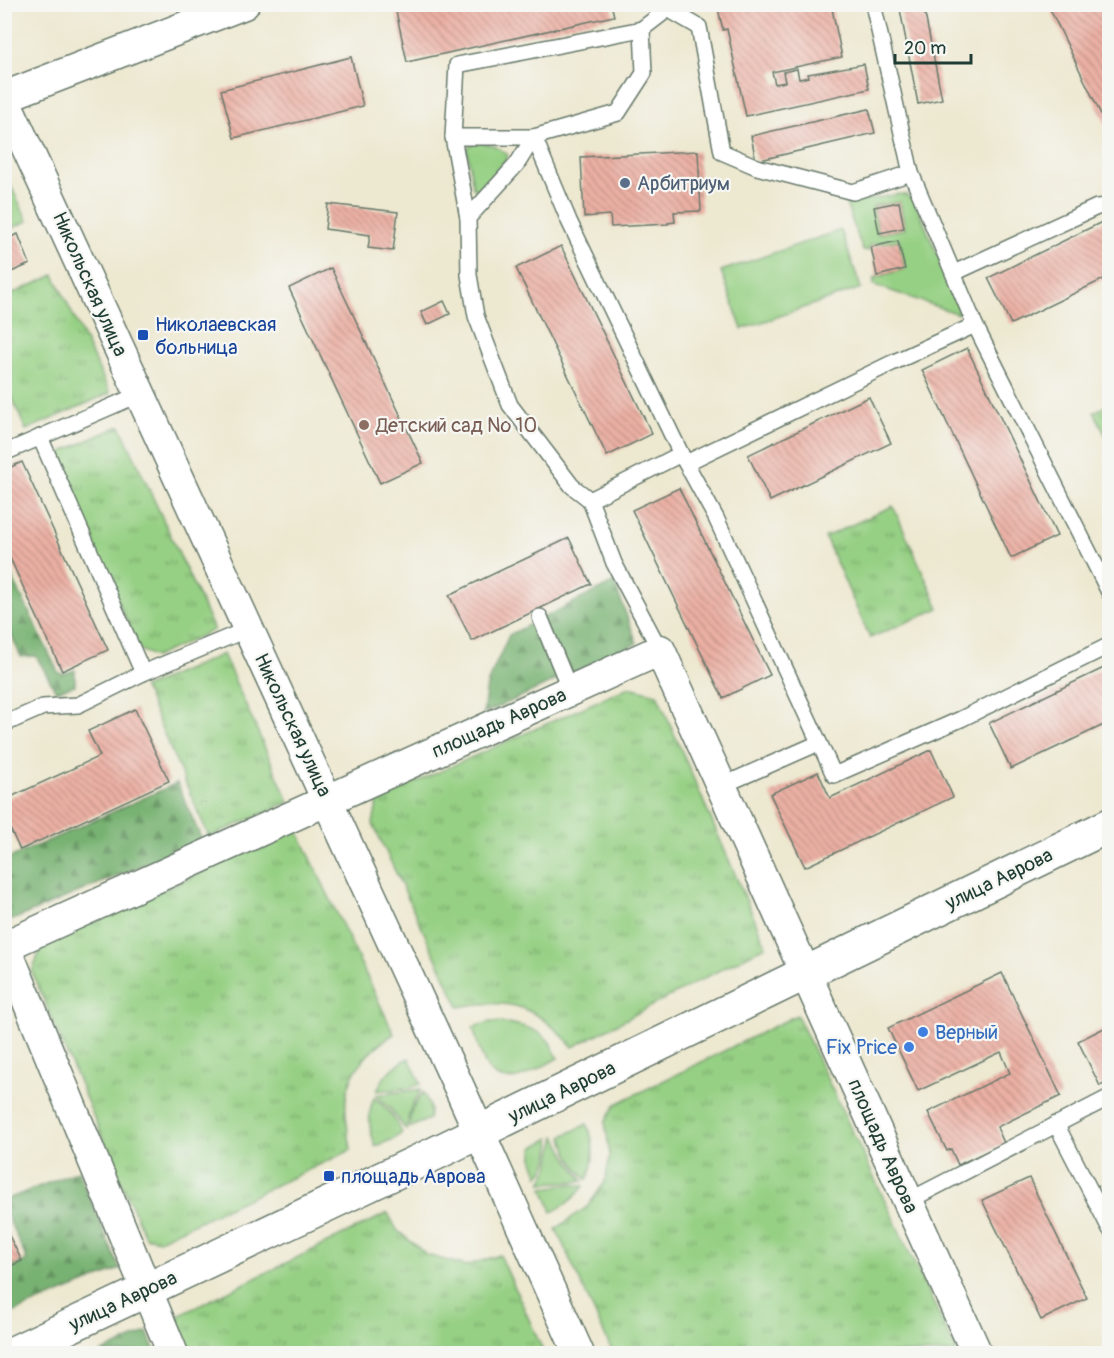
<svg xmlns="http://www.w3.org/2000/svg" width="1114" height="1358" font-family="Pangolin,sans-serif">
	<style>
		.grass { fill: #96d084; stroke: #5a865c; stroke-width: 1.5; fill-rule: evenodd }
		.forest { fill: url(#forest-firs); stroke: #4c7853; stroke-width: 1.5 }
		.park { fill: url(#park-tufts); stroke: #5a865c; stroke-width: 1.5 }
		.building { fill: url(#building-back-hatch) }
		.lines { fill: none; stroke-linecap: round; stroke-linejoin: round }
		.lane-casing { stroke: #67796b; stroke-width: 18 }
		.street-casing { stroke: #67796b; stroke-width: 33 }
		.secondary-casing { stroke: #67796b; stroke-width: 36 }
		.lane { stroke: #fff; stroke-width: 15 }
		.street { stroke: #fff; stroke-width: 30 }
		.secondary { stroke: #fff; stroke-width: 33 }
		.service-dot { fill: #5c6f8a; stroke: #f6f6f2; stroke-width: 2 }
		.transit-dot { fill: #1a4fb4; stroke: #f6f6f2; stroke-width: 2 }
		.education-dot { fill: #8d6e63; stroke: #f6f6f2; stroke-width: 2 }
		.shop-dot { fill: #3f7fe0; stroke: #f6f6f2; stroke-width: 2 }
		.labels { text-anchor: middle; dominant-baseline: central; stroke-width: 4.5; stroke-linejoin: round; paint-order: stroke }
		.service-label { font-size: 20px; fill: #4e5e75; stroke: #f6f6f2; text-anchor: start }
		.street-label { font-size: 20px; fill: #1f3d34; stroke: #f6f6f2 }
		.transit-label { font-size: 20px; fill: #164399; stroke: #f6f6f2; text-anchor: start }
		.education-label { font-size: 20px; fill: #785e54; stroke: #f6f6f2; text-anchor: start }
		.shop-label { font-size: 20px; fill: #366cbe; stroke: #f6f6f2; text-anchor: start }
	</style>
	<defs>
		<pattern id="forest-firs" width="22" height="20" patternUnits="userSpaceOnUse" patternTransform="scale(1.5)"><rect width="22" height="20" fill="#78b272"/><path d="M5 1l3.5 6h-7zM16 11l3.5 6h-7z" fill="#62925e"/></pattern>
		<pattern id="park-tufts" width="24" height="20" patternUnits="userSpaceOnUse" patternTransform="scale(1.5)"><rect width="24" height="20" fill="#96d084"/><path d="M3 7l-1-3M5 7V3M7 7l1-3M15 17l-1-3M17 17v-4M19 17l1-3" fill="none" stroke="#7aaa6d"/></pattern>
		<pattern id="building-back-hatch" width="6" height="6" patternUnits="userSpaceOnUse" patternTransform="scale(1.5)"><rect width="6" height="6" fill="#ecb0a4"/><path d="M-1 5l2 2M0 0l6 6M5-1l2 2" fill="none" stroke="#bf9086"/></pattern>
	</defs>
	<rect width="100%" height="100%" fill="#f6f6f2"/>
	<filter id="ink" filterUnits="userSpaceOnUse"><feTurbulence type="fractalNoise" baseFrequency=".0167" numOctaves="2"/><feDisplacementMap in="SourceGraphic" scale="12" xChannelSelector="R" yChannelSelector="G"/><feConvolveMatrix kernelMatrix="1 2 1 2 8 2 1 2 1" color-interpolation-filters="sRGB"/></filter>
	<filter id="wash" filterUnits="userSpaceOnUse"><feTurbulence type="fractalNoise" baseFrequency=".008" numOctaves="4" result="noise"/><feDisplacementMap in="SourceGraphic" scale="24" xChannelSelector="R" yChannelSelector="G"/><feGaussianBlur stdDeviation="1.35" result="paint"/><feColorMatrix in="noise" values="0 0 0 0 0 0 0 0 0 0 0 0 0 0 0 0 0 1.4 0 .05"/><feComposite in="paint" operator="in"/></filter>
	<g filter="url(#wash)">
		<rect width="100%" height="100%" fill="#ede8d0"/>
		<g class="grass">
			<path d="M474 143C488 143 496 145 507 154L508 157 479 191 473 188 467 148Z"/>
			<path d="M898 194 906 195 914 200 957 299 958 314 874 285V278L905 269 899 240 869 245 870 250 863 251 845 201 851 203ZM900 202 905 229 878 234 873 206Z"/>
			<path d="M841 230 861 288 742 329 721 271Z"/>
			<path d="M490 1022C508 1022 536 1026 549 1041 552 1045 555 1053 558 1058 537 1069 505 1094 487 1067 480 1056 477 1039 473 1027Z"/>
			<path d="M409 1058 421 1084 409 1088 377 1091C383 1075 394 1066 409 1058Z"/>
			<path d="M421 1089 410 1110 406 1130 390 1108 376 1095Z"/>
			<path d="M423 1092C428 1102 432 1109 429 1119L409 1128 411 1111Z"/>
			<path d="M374 1098C387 1106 396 1120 402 1133L394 1139 375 1146C369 1129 367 1115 374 1098Z"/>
			<path d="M587 1124C595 1142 595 1163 587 1180 575 1167 566 1153 563 1136Z"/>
			<path d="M556 1136 567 1157 583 1181 541 1183 549 1167Z"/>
			<path d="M550 1138C552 1150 548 1168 539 1176L533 1161V1148Z"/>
			<path d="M571 1184 584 1186C575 1199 565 1205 552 1212L543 1188Z"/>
		</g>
		<g class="forest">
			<path d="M4 560 58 672 62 674 75 670V685L56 691 36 656 21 657 5 620Z"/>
			<path d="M614 582 637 643 483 714 487 684 509 635Z"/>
			<path d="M177 783 202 840 10 921 5 907V860Z"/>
			<path d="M78 1171 120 1269 5 1316V1271L27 1260 5 1211V1200Z"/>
			<path d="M147 1332 156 1353H100Z"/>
		</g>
		<g class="park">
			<path d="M5 174 28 221 5 231H4Z"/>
			<path d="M54 275 110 393 26 430 5 381V297Z"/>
			<path d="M1109 404V442L1094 412Z"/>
			<path d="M120 426 214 630 155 657 140 650 53 456Z"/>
			<path d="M893 506 939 608 870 638 825 537Z"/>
			<path d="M223 654 289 802 209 837 144 688Z"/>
			<path d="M629 687 657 694 766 946 573 1047C537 1007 512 997 459 1007L373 824 378 799Z"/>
			<path d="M297 829 394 1034C371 1048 349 1070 346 1099 344 1115 349 1134 351 1150L159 1240 145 1237 32 972 42 945Z"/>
			<path d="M797 1015 957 1353H613L556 1229 588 1206 605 1182 610 1156 605 1122 616 1104Z"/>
			<path d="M388 1213 397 1230 427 1255 466 1266 500 1255 544 1353H190L174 1318Z"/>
		</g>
		<g id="blocks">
			<g class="building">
				<path d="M426 4H611L614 16 407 62 396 11Z"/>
				<path d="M717 4H847L832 9 842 57 772 72 775 84 785 82 783 72 797 69 799 79 809 77 808 74 864 64 869 89 746 116 727 29 723 30Z"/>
				<path d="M899 4H923L942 99 918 104Z"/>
				<path d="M1059 4H1102L1110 20V133L1050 9Z"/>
				<path d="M351 57 363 106 234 138 221 90Z"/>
				<path d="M869 109 875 133 756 161 751 136Z"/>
				<path d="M698 151 701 211 674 212 675 222 668 223V224L611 227 610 215 584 217 581 157Z"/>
				<path d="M899 202 904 228 879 233 874 207Z"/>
				<path d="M328 204 398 212 393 251 368 248 370 235 325 229Z"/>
				<path d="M1110 218V276L1011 324 988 278Z"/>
				<path d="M18 234 30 264 4 275V240Z"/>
				<path d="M898 241 905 269 877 276 871 247Z"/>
				<path d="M561 246 652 434 607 456 516 268Z"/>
				<path d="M331 268 423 463 380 483 289 288Z"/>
				<path d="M444 301 450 314 427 325 421 312Z"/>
				<path d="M967 348 1057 536 1011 558 922 370Z"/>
				<path d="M869 397 891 443 770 501 748 455Z"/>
				<path d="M22 462 108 650 62 671 4 545V470Z"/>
				<path d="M679 488 770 675 723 698 632 510Z"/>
				<path d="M569 538 591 584 472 641 449 595Z"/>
				<path d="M1110 665V722L1011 769 989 723Z"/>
				<path d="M135 709 169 781 20 850 4 816V800L100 756 88 731Z"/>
				<path d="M931 750 953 797 805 867 770 794 818 772 830 798Z"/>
				<path d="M1002 973 1061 1096 997 1127 1004 1143 958 1165 951 1149 947 1151 928 1112 1010 1073 1001 1052 918 1091 888 1028Z"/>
				<path d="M1110 1025V1081L1100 1086 1078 1041Z"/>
				<path d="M1029 1178 1087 1298 1041 1320 982 1200Z"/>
				<path d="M4 1226 22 1261 4 1269Z"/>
			</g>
		</g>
	</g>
	<g filter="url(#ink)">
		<use href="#blocks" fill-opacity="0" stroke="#67796b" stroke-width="1.5"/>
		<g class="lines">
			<g class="lane-casing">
				<g id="lane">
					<path d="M873 4 911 173 975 325 1110 594"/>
					<path d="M668 9 699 27 722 152 757 167 853 192 911 173"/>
					<path d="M453 137H534L618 113 644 73 642 29 668 9 667 4"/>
					<path d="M534 137 569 221 681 454 716 518 834 775 961 719 1110 645"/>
					<path d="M534 137 517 164 468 218 469 275 476 316 510 405 572 486 590 500 614 563 660 650"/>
					<path d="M468 218 453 137 457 65 642 29"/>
					<path d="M954 273 1097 207 1110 206"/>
					<path d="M40 437 143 673"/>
					<path d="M4 453 140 394"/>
					<path d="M686 463 892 363 975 325"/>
					<path d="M590 500 681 454"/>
					<path d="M540 617 570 690"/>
					<path d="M4 724 43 707 78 705 143 673 248 629"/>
					<path d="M721 786 819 743"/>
					<path d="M1056 1124 1110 1229"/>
					<path d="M908 1201 1110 1097"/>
				</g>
			</g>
			<g class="street-casing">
				<g id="street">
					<path d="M4 97 244 4"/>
					<path d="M4 98 459 1087 579 1354"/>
					<path d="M173 1354 5 946 660 650 977 1354"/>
				</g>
			</g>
			<g class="secondary-casing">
				<path id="secondary" d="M11 1354 434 1154 1110 825"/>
			</g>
			<use href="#lane" class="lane"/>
			<use href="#street" class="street"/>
			<use href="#secondary" class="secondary"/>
		</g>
	</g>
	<circle class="service-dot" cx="625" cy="183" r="6"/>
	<g class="transit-dot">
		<rect x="137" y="329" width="12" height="12" rx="3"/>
		<rect x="323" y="1170" width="12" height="12" rx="3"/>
	</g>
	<circle class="education-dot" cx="364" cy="425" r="6"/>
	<g class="shop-dot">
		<circle cx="923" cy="1032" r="6"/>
		<circle cx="909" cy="1047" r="6"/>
	</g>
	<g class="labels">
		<g class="service-label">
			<text x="637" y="183">Арбитриум</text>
		</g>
		<g class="street-label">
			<text transform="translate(90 284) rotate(66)">Никольская улица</text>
			<text transform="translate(499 723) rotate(-24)">площадь Аврова</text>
			<text transform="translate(293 725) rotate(65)">Никольская улица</text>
			<text transform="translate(999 879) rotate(-26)">улица Аврова</text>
			<text transform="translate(562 1092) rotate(-26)">улица Аврова</text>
			<text transform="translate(883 1146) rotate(66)">площадь Аврова</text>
			<text transform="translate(123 1301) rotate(-25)">улица Аврова</text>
		</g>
		<g class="transit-label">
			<text x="155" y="324">Николаевская<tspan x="155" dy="23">больница</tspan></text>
			<text x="341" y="1176">площадь Аврова</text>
		</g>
		<g class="education-label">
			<text x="376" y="425">Детский сад № 10</text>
		</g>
		<g class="shop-label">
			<text x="935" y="1032">Верный</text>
			<text x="897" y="1047" text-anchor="end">Fix Price</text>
		</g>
	</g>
	<rect width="1114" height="1358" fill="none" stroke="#f6f6f2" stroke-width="24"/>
	<path d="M895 54v9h76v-9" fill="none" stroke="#1f3d34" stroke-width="3"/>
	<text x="904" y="54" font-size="18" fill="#1f3d34" stroke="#f6f6f2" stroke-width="4.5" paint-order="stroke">20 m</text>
</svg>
